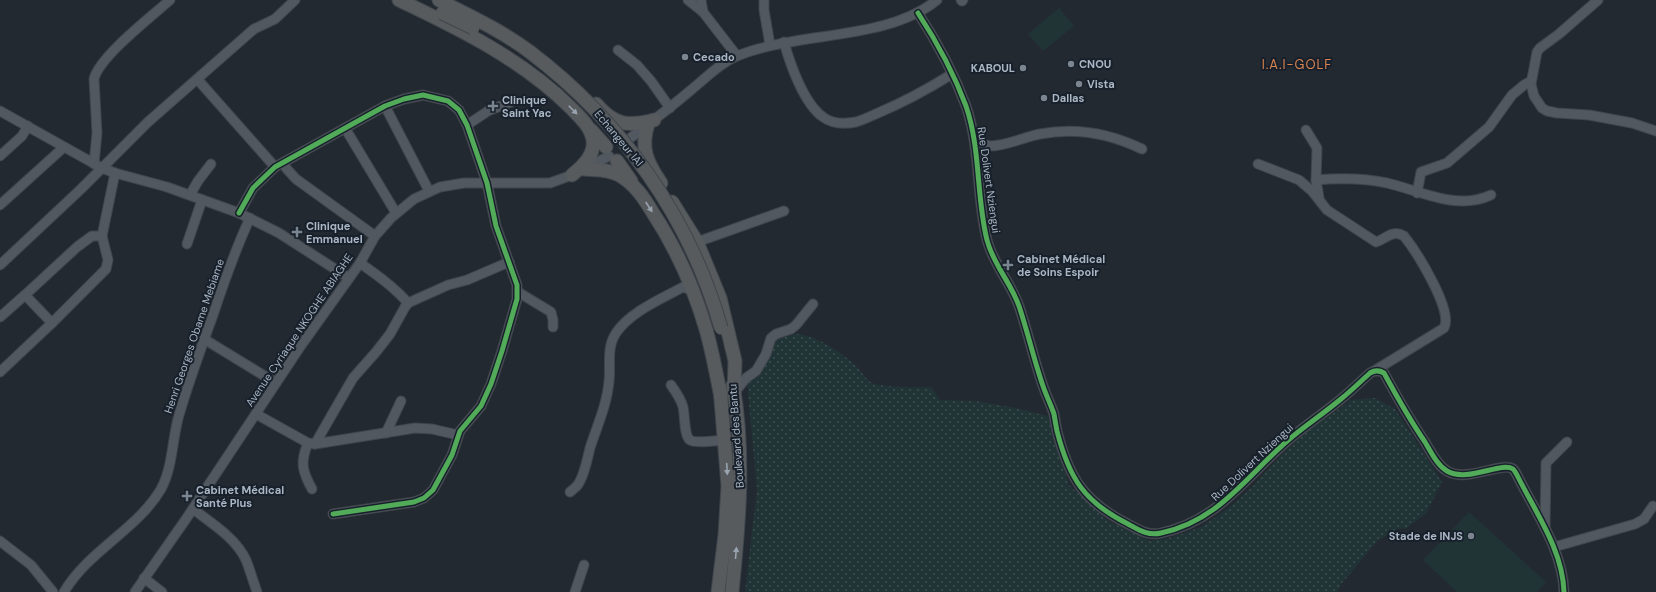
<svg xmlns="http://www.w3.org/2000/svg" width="1656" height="592" font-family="'DM Sans',sans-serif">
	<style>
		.grass { fill: url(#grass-dots) }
		.pitch { fill: #203436 }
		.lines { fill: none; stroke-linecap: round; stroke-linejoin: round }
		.minor-casing { stroke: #40454b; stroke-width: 11 }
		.highway-casing { stroke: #3f464d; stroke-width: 15 }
		.minor { stroke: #525860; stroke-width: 9 }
		.highway { stroke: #585b5e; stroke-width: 13 }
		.highway-bridge-casing { stroke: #3f464d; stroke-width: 15; stroke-linecap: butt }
		.highway-bridge { stroke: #585b5e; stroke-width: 13 }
		.cycleway-casing { stroke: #17202b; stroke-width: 8 }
		.cycleway { stroke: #51ab58; stroke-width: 5 }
		.oneway { fill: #9aa4b0 }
		.poi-dot { fill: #7b8590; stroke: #17202b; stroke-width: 1.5 }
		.labels { text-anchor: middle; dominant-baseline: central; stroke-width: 4; stroke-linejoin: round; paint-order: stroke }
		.poi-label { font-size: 11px; font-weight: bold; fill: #aab6c4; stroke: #17202b; text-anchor: start }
		.street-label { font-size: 11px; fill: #aab6c4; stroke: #17202b }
		.quarter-label { font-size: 13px; letter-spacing: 1px; fill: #d98450; stroke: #17202b }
	</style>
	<defs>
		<pattern id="grass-dots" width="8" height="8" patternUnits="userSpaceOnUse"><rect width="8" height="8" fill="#203436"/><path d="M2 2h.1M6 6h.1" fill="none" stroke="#3e4f51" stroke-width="1.8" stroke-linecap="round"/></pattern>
	</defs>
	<rect width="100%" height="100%" fill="#232930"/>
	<path class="grass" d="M796 334C816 335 838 351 853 363 860 369 865 379 872 383 880 387 920 388 931 387L940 400 976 401 1015 408 1048 416 1069 485 1107 520 1150 541 1173 537 1201 527 1229 508 1252 487 1279 457 1307 432 1351 400 1375 398 1395 409 1442 482 1426 513 1407 528 1397 529 1377 541 1342 583 1337 592H745L757 490 747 383 756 376 774 338Z"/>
	<g class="pitch">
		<path d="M1059 8 1074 26 1043 51 1028 34Z"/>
		<path d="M1469 512 1546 582 1537 592H1457L1423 560Z"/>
	</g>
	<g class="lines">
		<g class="minor-casing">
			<g id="minor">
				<path d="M688 0 703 12 737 56"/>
				<path d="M701 0 703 12"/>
				<path d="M764 0V10L770 45"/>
				<path d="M961 0 962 1 963 0"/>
				<path d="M1598 0 1559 34 1540 48 1537 52 1531 84 1534 96 1542 108 1547 111 1557 113 1589 115 1632 123 1656 131"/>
				<path d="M918 13C937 42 954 74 966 106 981 150 976 196 987 240 993 264 1011 283 1019 306 1028 333 1034 360 1043 386 1046 395 1051 405 1054 414 1055 420 1056 426 1057 431 1069 478 1084 502 1128 524 1139 530 1148 536 1161 533 1218 521 1245 478 1286 442 1303 427 1323 414 1341 399 1351 391 1360 382 1370 373 1375 370 1379 370 1384 373 1397 397 1410 420 1425 442 1431 452 1437 465 1447 471 1467 483 1502 461 1513 469 1515 471 1517 475 1518 477 1536 513 1563 551 1564 592"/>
				<path d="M784 42C790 64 804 104 823 117 832 124 845 124 856 122 863 120 871 116 878 113 904 102 928 89 952 74"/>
				<path d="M618 50 637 65 651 81 670 108"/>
				<path d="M198 80 275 167"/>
				<path d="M385 106 429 191"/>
				<path d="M0 111 102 168 115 173 167 187 239 213 279 233 349 278"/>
				<path d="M467 125 488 111 511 102"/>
				<path d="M345 128 396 213"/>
				<path d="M1306 130 1317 148 1316 180 1319 198"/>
				<path d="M629 139C650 123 671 107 691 90 706 78 720 63 737 56 798 31 887 41 937 0"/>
				<path d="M975 141C980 143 985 145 990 146 1007 146 1024 137 1040 134 1076 127 1109 133 1142 149"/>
				<path d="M0 156 22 136 28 126"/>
				<path d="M284 162 286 168 296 179 375 236"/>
				<path d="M94 164 97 133 94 79C99 57 151 17 170 0"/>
				<path d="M1258 164 1299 180 1312 191 1327 210 1376 242C1386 239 1392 229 1404 236 1416 251 1454 311 1444 328L1374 371"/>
				<path d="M1316 180C1340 178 1363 178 1387 183 1421 191 1457 211 1491 195"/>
				<path d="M1417 193 1421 172 1447 163 1489 127 1512 95 1524 85 1531 81"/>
				<path d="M190 195 198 181 211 164"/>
				<path d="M0 205 64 147"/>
				<path d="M239 213 253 188 275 167 385 106 404 99 423 95 448 101 459 110 467 125 487 183 496 226 517 285V299L502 351 491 384 481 406 460 431 452 455 433 490 424 498 414 502 333 514"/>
				<path d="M697 242 784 211"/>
				<path d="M187 244 202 200"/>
				<path d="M360 263C377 275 394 287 408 303"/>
				<path d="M0 265 81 189 148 122 254 29 275 19 295 0"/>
				<path d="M518 292 551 312 553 320V327"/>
				<path d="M25 295 77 247 92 236H102"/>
				<path d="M0 317 25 295 52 323"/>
				<path d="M204 339 276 383"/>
				<path d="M0 372 52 323 106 269 108 260 102 236 115 173"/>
				<path d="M671 385C676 392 681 399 683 407 685 415 684 436 690 440 696 444 718 440 725 440"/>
				<path d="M734 393 746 378 756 371 766 354 771 338 776 334 791 329 796 325 813 304"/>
				<path d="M256 414 308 443 315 444 415 428 432 429 458 435"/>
				<path d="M386 433 401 401"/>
				<path d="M308 443C300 462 302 471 312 489"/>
				<path d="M315 444 353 378 376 352 390 334 405 307 408 303 448 285 467 280 509 262"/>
				<path d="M570 492C573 489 577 487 579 483 585 473 587 460 590 448 597 426 607 405 609 381 611 365 606 348 616 333 630 312 661 299 683 287L693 291"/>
				<path d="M193 509C211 523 236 538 246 560 250 570 253 581 257 592"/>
				<path d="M1545 528 1546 463 1567 442"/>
				<path d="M0 541 31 565 53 592"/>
				<path d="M1554 547 1635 524 1644 519 1653 506"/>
				<path d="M144 578 162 592"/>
				<path d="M64 592C89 550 137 530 161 489 173 467 172 439 179 415 189 381 201 348 213 315 224 282 235 250 250 218"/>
				<path d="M135 592 186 519 300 347 360 263 375 236 391 218 414 199 440 187 464 183H550L572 175 609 156"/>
				<path d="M575 592 584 565"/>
			</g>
		</g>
		<g class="highway-casing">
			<g id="highway">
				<path d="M399 0C460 29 523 60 571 108 580 117 591 127 593 140 595 155 583 166 572 175"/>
				<path d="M439 0 448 5"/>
				<path d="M596 104C614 125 628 127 654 120"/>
				<path d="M648 124C640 148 647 163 661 183"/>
				<path d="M591 130 606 147"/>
				<path d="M617 161 631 181"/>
				<path d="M584 169C596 170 608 169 619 175 635 184 644 198 653 213 676 248 693 286 705 326 712 349 716 373 721 397"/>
				<path d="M672 202 697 242 720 298 735 361 734 393"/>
				<path d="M718 592 725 535 728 486 720 388"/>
				<path d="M732 592C739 523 745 454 733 385"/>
			</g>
		</g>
		<use href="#minor" class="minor"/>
		<use href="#highway" class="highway"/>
		<g class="highway-bridge-casing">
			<g id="highway-bridge">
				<path d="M448 5C476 19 505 33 530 52 621 121 690 217 721 328"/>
				<path d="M442 13 473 28"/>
			</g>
		</g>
		<use href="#highway-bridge" class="highway-bridge"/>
		<g class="cycleway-casing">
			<g id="cycleway">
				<path d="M918 13C937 42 954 74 966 106 981 150 976 196 987 240 993 264 1011 283 1019 306 1028 333 1034 360 1043 386 1046 395 1051 405 1054 414 1055 420 1056 426 1057 431 1069 478 1084 502 1128 524 1139 530 1148 536 1161 533 1218 521 1245 478 1286 442 1303 427 1323 414 1341 399 1351 391 1360 382 1370 373 1375 370 1379 370 1384 373 1397 397 1410 420 1425 442 1431 452 1437 465 1447 471 1467 483 1502 461 1513 469 1515 471 1517 475 1518 477 1536 513 1563 551 1564 592"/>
				<path d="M239 213 253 188 275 167 385 106 404 99 423 95 448 101 459 110 467 125 487 183 496 226 517 285V299L502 351 491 384 481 406 460 431 452 455 433 490 424 498 414 502 333 514"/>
			</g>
		</g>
		<use href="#cycleway" class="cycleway"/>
	</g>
	<defs><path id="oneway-solid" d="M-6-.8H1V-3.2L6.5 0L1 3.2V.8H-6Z"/></defs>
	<g class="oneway">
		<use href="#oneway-solid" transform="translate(573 110) rotate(45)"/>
		<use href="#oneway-solid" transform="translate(649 207) rotate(57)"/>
		<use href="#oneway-solid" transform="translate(727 469) rotate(87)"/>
		<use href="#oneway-solid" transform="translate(736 553) rotate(-85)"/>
	</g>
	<g class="poi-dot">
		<circle cx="685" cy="57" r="4"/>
		<circle cx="1071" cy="64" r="4"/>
		<circle cx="1023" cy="68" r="4"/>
		<circle cx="1079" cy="84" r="4"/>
		<circle cx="1044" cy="98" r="4"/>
		<path d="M491 100h4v4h4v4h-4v4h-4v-4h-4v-4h4z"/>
		<path d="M295 226h4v4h4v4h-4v4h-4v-4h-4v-4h4z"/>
		<path d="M1006 259h4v4h4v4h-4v4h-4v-4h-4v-4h4z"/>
		<path d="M185 490h4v4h4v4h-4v4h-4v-4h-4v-4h4z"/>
		<circle cx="1471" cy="536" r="4"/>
	</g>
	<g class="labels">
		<g class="poi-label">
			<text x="693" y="57">Cecado</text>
			<text x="1079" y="64">CNOU</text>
			<text x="1015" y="68" text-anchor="end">KABOUL</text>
			<text x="1087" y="84">Vista</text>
			<text x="1052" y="98">Dallas</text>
			<text x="502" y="100">Clinique<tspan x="502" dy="13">Saint Yac</tspan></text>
			<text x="306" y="226">Clinique<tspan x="306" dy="13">Emmanuel</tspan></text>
			<text x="1017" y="259">Cabinet Médical<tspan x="1017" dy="13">de Soins Espoir</tspan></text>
			<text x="196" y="490">Cabinet Médical<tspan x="196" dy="13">Santé Plus</tspan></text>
			<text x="1463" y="536" text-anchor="end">Stade de INJS</text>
		</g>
		<g class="street-label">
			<text transform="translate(619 138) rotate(50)">Echangeur IAI</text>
			<text transform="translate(989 180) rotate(82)">Rue Dolivert Nziengui</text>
			<text transform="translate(299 330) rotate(-56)">Avenue Cyriaque NKOGHE ABIAGHE</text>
			<text transform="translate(194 336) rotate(-71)">Henri Georges Obame Mebiame</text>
			<text transform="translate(736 436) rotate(-94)">Boulevard des Bantu</text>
			<text transform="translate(1252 462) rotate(-43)">Rue Dolivert Nziengui</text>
		</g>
		<g class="quarter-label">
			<text x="1297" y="64">I.A.I-GOLF</text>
		</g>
	</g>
</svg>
